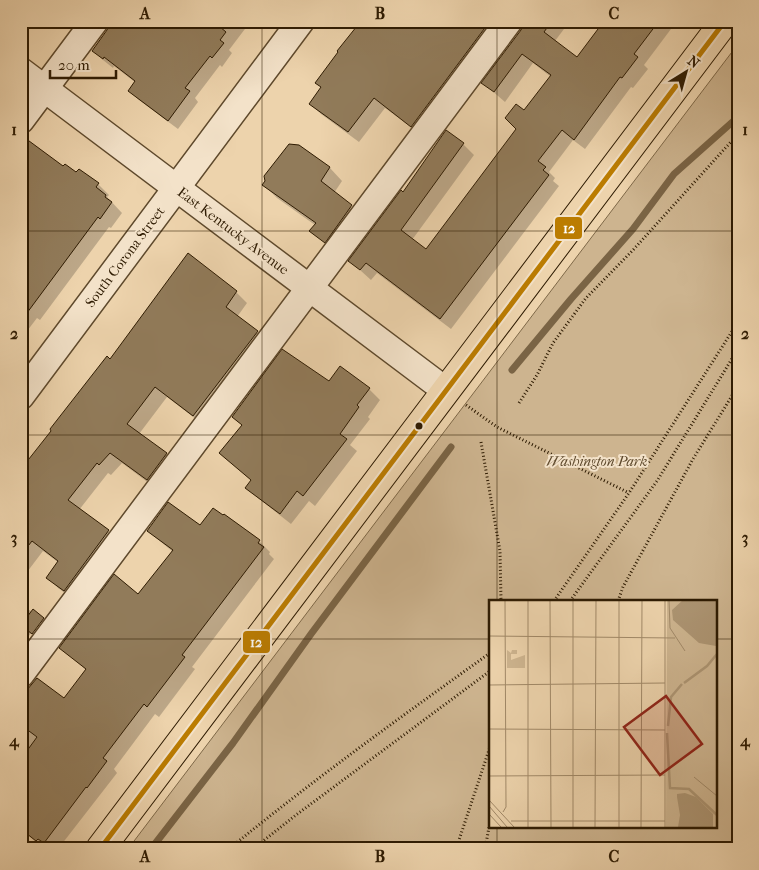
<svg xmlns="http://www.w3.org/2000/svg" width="759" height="870" font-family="'IM FELL French Canon',serif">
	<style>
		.green { fill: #cdb48f; stroke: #7e6848; fill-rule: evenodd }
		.shadow { fill: #0003 }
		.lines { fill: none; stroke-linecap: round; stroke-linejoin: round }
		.stream { stroke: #7a6445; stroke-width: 7 }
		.building { fill: #917b5a; stroke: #2e1b02 }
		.minor-casing { stroke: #5e492c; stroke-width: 29 }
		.major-casing { stroke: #2e1b02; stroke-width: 30 }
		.path { stroke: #2e1b02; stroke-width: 3; stroke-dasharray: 1 2.5; stroke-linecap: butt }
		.minor { stroke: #f3e2c9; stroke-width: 26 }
		.major { stroke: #edd3ac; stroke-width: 28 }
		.bus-1-casing { stroke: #f3e2c9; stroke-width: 9 }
		.bus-1 { stroke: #bb7c01; stroke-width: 5 }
		.grid { fill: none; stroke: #2e1b02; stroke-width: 1; stroke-opacity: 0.55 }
		.bus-dot { fill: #2e1b02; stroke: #f3e2c9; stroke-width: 2 }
		.labels { text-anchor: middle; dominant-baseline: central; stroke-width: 4; stroke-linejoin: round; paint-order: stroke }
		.street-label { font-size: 14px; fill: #2e1b02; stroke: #f3e2c9 }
		.park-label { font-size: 14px; font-style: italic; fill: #5e492c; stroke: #f3e2c9 }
		.inset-river { fill: none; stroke: #ac9472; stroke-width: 2.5 }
		.inset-road { fill: none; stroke: #a18968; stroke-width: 1 }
		.view { fill: #8f2418; fill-opacity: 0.15; stroke: #8f2418; stroke-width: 2.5 }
		.inset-edge { fill: none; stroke: #2e1b02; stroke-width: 2.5 }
		.line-badge { stroke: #f3e2c9; stroke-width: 2 }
		.badge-label { font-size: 14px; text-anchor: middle; font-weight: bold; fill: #fff }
		.neatline { fill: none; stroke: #2e1b02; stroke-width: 2 }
		.grid-label { font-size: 16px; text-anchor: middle; font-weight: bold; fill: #2e1b02 }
	</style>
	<rect width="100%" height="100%" fill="#edd3ac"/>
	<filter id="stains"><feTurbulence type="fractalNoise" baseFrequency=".004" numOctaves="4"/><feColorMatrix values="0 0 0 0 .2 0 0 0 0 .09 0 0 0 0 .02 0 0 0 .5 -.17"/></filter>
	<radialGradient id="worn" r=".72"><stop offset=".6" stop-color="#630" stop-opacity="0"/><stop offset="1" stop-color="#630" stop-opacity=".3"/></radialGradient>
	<path class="green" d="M738 44V849H128ZM490 601H715V826H490Z"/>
	<g class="shadow">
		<path d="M62 21H93L81 37Z"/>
		<path d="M111 21H251L229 50 232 53 222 67 220 65 195 98 198 102 178 129 139 100 130 91 136 83 114 66 113 68 103 60 93 50 108 31Z"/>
		<path d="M362 21H509L423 136 385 108 359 142 321 114 311 104 322 88Z"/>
		<path d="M525 21H570L555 41 577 58 602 25 597 21H677L644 65 648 69 633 88 631 87 585 149 573 140 549 172 555 178 553 181 559 186 451 329 377 273 371 280 350 261 404 194 446 132 463 144 474 155 412 240 426 250 518 129 524 112 551 77 533 63 505 102 483 83 522 31Z"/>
		<path d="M21 136 63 168 77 174 79 170 98 184 109 195 107 197 122 213 111 228 109 227 40 320 37 318 21 339Z"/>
		<path d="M299 146 330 168 342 181 334 193 364 219 338 254 311 231 315 225 277 198 264 185Z"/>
		<path d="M188 255 236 292 247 303 237 317 257 332 268 343 205 426 167 397 139 434 167 454 177 465 158 490 122 463 111 475 108 473 79 510 108 531 119 542 76 601 58 588 48 577 59 563 43 551 21 580V471L110 360Z"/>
		<path d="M329 382 369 389 380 400 368 417 370 419 350 445 357 451 315 506 309 501 291 524 258 498 247 487 252 481 221 453 243 426 233 417Z"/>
		<path d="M225 515 259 541 270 552 269 554 274 559 192 667 195 669 159 717 155 714 114 769 117 773 58 849H45L21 830V690L28 689 37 680 64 699 86 670 61 648 138 596 173 552 148 531 200 527Z"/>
		<path d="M21 605 44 619 54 629 21 674V651L43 621 41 619 21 647Z"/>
	</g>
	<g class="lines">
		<g class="stream">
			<path d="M512 370 571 299 633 229 674 174 738 117"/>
			<path d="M151 849 233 743 311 634 451 447"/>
		</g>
	</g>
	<g class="building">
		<path d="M110 21H213L226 32 220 40 224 43 212 58 210 56 185 88 190 91 168 121 128 91 135 81 104 57 103 59 92 51 107 30Z"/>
		<path d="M361 21H490L411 127 374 98 348 132 309 104 321 87 315 83 338 52 337 51Z"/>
		<path d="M524 21H552L544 32 577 57 604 21H659L634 54 638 57 622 78 620 77 574 140 562 130 538 161 546 167 543 170 549 175 440 319 366 263 360 270 348 261 401 190 403 192 446 130 464 143 401 230 426 249 516 129 505 118 516 104 524 110 551 75 522 54 494 92 481 83 521 30Z"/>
		<path d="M21 135 63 166 65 164 76 172 79 169 99 183 96 187 106 195 105 197 112 202 100 219 98 217 21 321Z"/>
		<path d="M289 144 299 145 330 167 321 181 352 205 325 243 309 231 316 223 262 185 265 181 264 176Z"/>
		<path d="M188 253 237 291 226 307 258 331 193 416 155 387 127 424 167 453 147 480 110 453 99 465 97 463 68 500 109 530 64 591 46 578 58 561 32 541 21 555V469L51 431 50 429 107 356 110 359Z"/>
		<path d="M282 349 329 381 340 366 370 388 357 405 359 407 340 434 347 439 303 496 297 491 280 514 245 488 251 480 219 453 242 425 232 417Z"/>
		<path d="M168 502 200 525 213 508 223 515 224 514 260 540 258 543 264 547 182 655 185 657 147 707 144 704 103 758 107 761 87 788 86 787 44 843 38 839 36 841 21 829V759L37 737 21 725V697L37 678 64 698 86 669 59 648 114 574 138 594 173 550 147 531Z"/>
		<path d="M33 609 44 618 32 634 21 625Z"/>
	</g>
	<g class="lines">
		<g class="minor-casing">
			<g id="minor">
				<path d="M21 71 445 390"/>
				<path d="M21 120 95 21"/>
				<path d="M21 396 301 21"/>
				<path d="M21 674 509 21"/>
			</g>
		</g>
		<g class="major-casing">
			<path id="major" d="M100 849 725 21"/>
		</g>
		<g class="path">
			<path d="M519 403 537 375 553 343 586 298 634 249 738 134"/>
			<path d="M466 405 497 427 629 493"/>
			<path d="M481 442 500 551 501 601"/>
			<path d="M554 601 629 493 738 322"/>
			<path d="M570 601 657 481 738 349"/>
			<path d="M618 601 623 587 693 459 738 386"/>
			<path d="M229 849C313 780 402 716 490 653"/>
			<path d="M253 849 296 815 490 671"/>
			<path d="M456 849 490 747"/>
			<path d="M485 849 490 822"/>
		</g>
		<use href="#minor" class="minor"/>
		<use href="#major" class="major"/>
		<g class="bus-1-casing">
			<path id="bus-1" d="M100 849 725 21"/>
		</g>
		<use href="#bus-1" class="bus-1"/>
	</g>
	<path class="grid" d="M262 21V849M497 21V601M21 231H738M21 435H738M21 639H490M715 639H738M497 826V849"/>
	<circle class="bus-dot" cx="419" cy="426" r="4.5"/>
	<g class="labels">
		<g class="street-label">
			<text transform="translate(233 231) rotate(37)">East Kentucky Avenue</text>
			<text transform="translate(125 257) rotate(-53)">South Corona Street</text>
		</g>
		<g class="park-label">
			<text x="597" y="461">Washington Park</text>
		</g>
	</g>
	<g transform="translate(489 600)">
		<rect width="228" height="228" fill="#edd3ac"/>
		<path d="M178 0H227V227H177ZM18 50 22 53 23 50H28V54H22V60L36 55V68H18Z" fill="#cdb48f"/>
		<path d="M194 0H227V46L210 43 184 20 183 10ZM196 193 207 197 224 214V227H189L191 215 188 197V194Z" fill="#ac9472"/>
		<path class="inset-river" d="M195 83 218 66 228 54M179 126 182 97 193 84M178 133 181 188 200 189 228 215"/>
		<path class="inset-road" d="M39 0V227M61 0 62 227M180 0 181 28 196 51M0 36 186 38M0 85 176 83M0 129 176 130M0 176 176 175M205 177 228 196M0 200 25 227M0 206 18 227M14 212 17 207 16 0M0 214 12 227M22 221H176M84 227V0M106 227 107 0M130 227V0M152 227 153 0M176 227V0"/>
		<path class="view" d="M177 96 213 144 171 175 135 127Z"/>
		<rect width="228" height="228" class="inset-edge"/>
	</g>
	<g class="line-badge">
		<rect x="554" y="216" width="29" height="24" rx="5" fill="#bb7c01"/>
		<rect x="242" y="630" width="29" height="24" rx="5" fill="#bb7c01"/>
	</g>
	<g class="badge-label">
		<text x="569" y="233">12</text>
		<text x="256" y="647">12</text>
	</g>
	<rect width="759" height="870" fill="none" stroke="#edd3ac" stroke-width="55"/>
	<g transform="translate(686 72) rotate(37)" stroke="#f3e2c9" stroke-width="4" paint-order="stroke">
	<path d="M0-4L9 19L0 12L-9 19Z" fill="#2e1b02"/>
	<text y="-8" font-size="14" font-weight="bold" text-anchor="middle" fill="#2e1b02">N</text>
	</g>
	<path d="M50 70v8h66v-8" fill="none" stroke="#2e1b02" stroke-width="2.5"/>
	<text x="58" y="70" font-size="15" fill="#2e1b02" stroke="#f3e2c9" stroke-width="4" paint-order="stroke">20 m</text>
	<rect x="28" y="28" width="704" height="814" class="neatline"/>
	<g class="grid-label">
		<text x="145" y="19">A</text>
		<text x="380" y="19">B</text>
		<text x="614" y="19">C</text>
		<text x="14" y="135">1</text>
		<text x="745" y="135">1</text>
		<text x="14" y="339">2</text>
		<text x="745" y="339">2</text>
		<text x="14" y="543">3</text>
		<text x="745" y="543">3</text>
		<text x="14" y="746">4</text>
		<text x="745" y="746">4</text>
		<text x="145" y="862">A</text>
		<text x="380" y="862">B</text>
		<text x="614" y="862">C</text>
	</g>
	<rect width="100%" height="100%" filter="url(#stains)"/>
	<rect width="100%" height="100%" fill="url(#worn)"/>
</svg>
